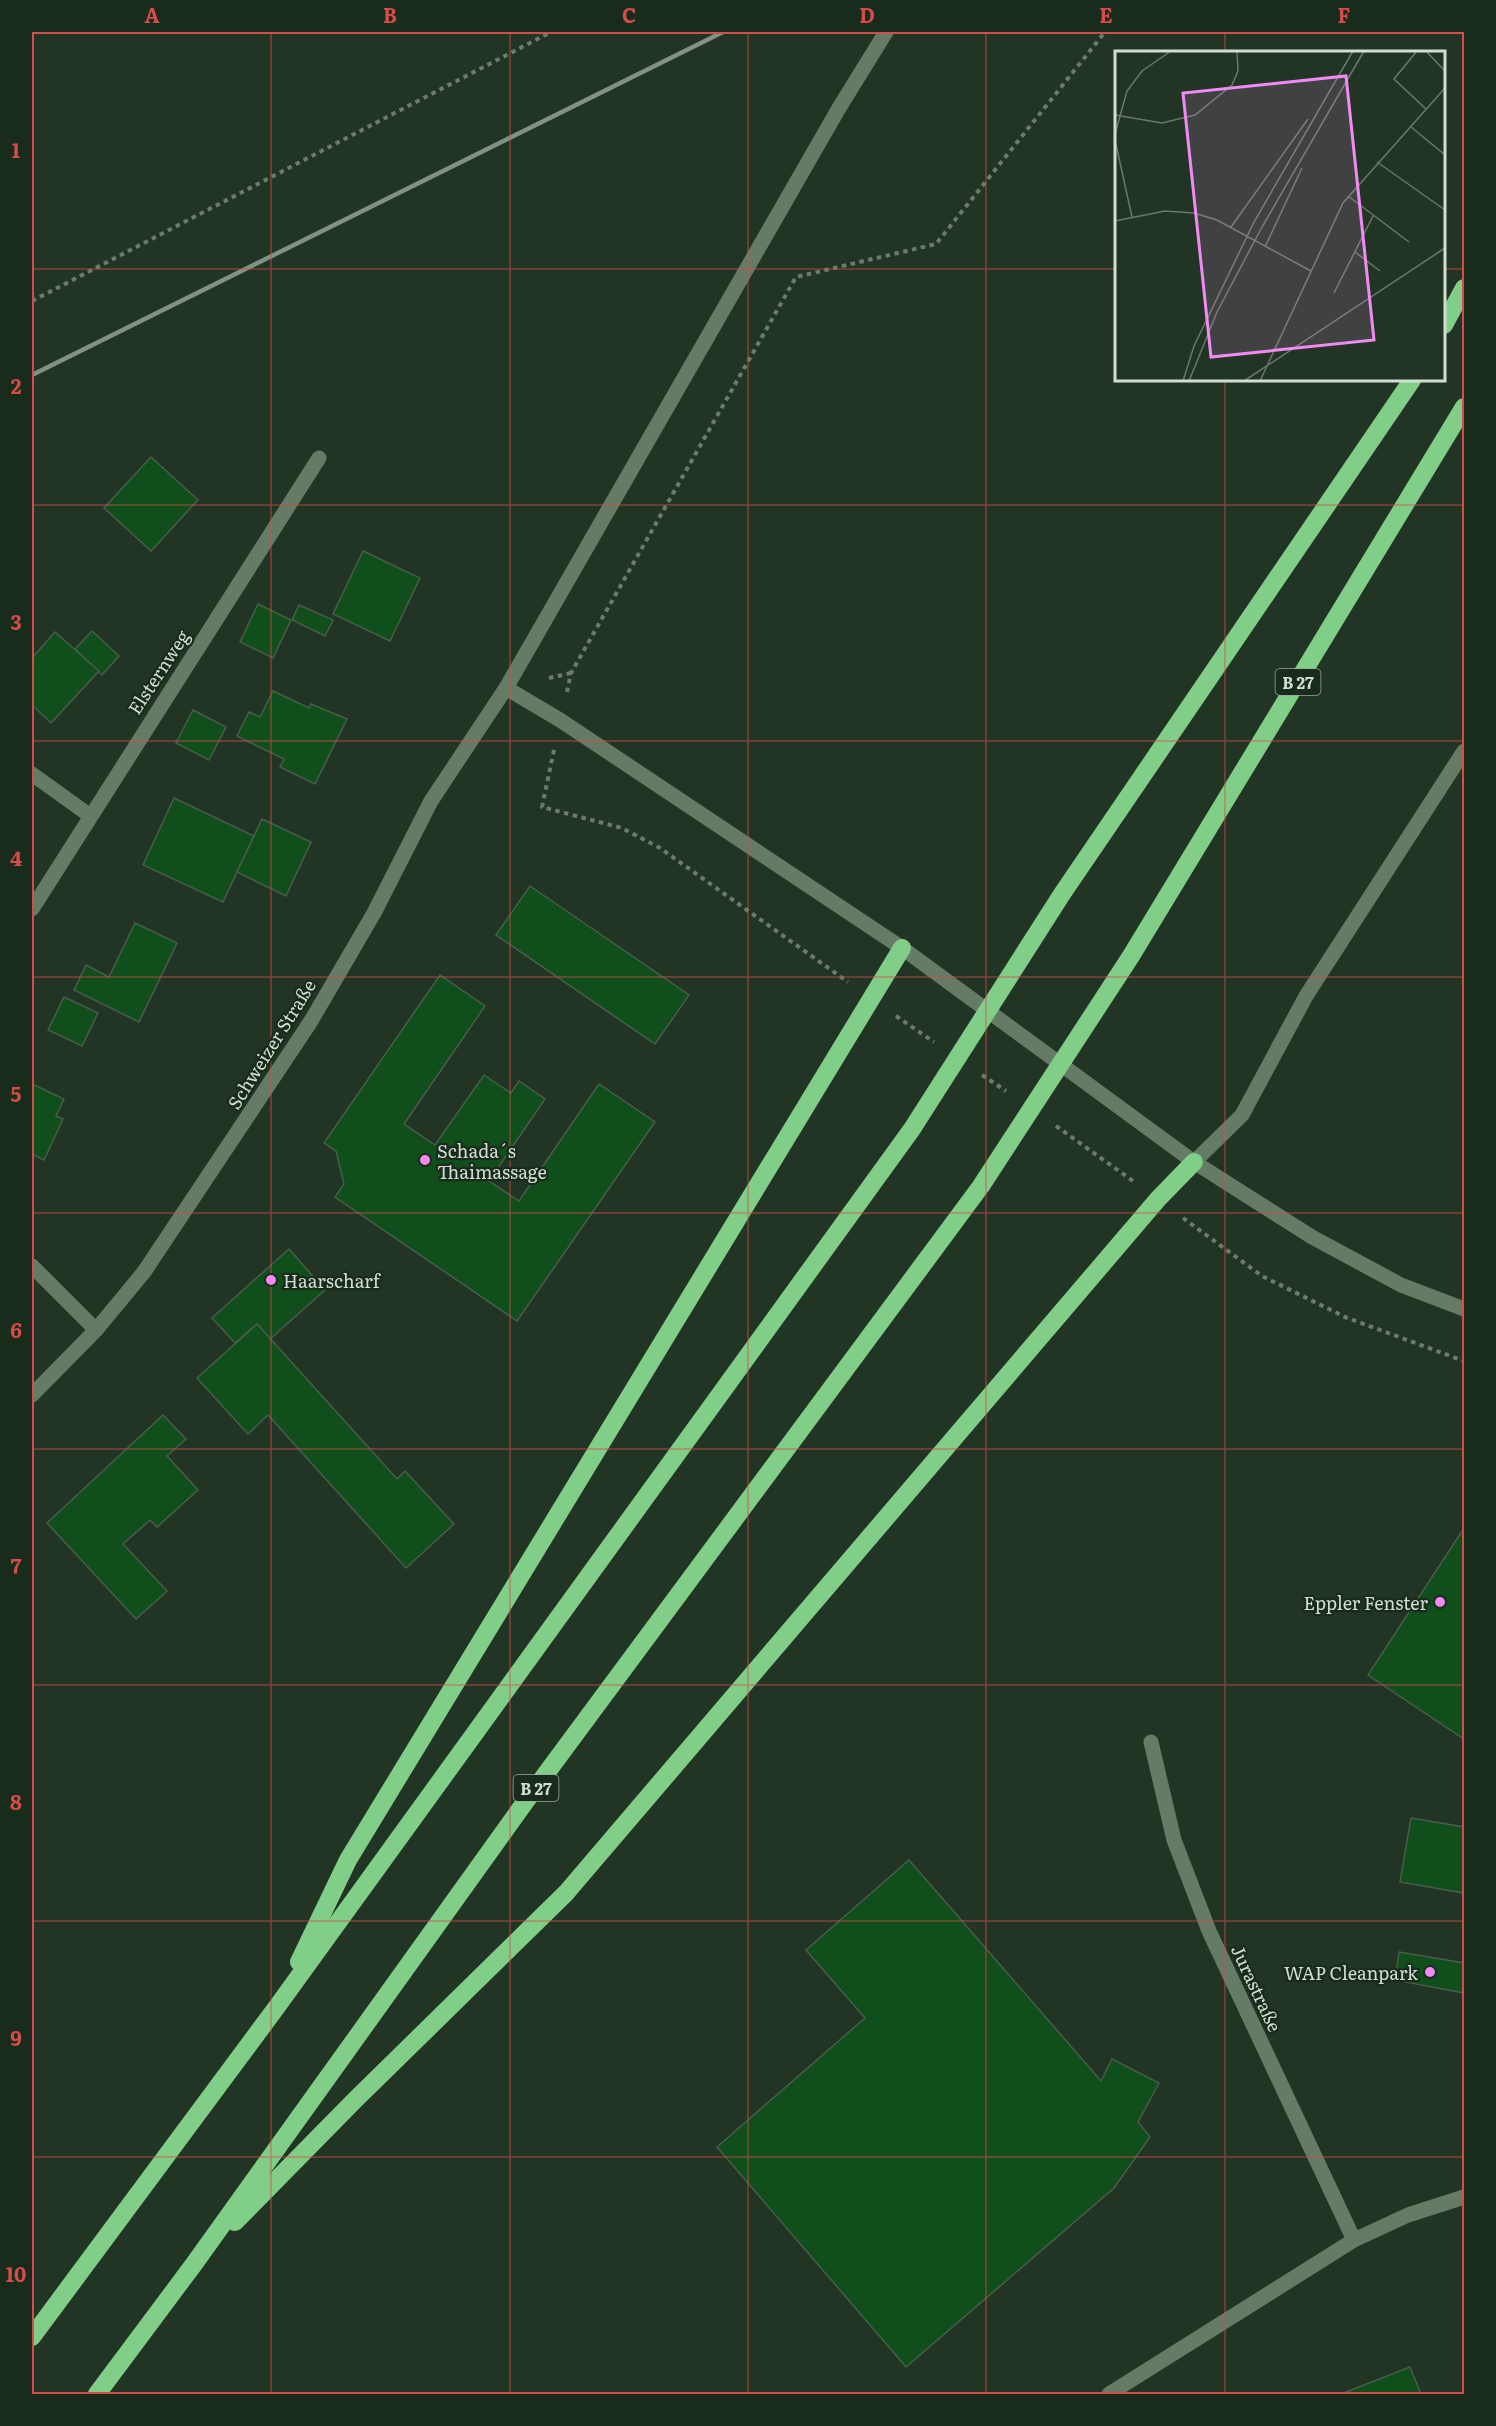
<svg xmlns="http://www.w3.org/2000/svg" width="1496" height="2426" font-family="Literata,serif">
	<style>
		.building { fill: #104e1c; stroke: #495d4a; stroke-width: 1.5 }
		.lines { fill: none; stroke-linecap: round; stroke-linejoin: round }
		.path { stroke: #6b7b6c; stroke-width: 4; stroke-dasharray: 4.5 4.5; stroke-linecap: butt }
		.minor { stroke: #657b66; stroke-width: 15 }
		.highway { stroke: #81ce88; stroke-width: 18 }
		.rail { stroke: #819183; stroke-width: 4.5 }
		.grid { fill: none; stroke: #d54c4a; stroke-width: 1.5; stroke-opacity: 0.55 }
		.poi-dot { fill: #f18af4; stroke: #192b1a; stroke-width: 2 }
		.labels { text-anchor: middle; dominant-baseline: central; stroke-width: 4.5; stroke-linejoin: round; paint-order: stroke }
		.shield { fill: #192b1a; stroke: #9aa89c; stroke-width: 1.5 }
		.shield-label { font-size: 16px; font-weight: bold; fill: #d2ded3 }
		.street-label { font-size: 18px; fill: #d2ded3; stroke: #192b1a }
		.poi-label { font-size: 18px; fill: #d2ded3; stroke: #192b1a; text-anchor: start }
		.inset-road { fill: none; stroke: #68796a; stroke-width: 1.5 }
		.view { fill: #f18af4; fill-opacity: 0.15; stroke: #f18af4; stroke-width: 3 }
		.inset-edge { fill: none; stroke: #d2ded3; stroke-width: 3 }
		.neatline { fill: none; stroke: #d54c4a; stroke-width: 2 }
		.grid-label { font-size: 20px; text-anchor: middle; font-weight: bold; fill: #d54c4a }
	</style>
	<rect width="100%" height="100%" fill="#223524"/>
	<g class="building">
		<path d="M151 457 198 500 151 551 104 508Z"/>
		<path d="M363 551 420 578 390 641 333 614Z"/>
		<path d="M258 604 291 620 273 658 240 642Z"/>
		<path d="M299 605 333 620 325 636 292 620Z"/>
		<path d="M92 631 119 656 102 675 75 649Z"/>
		<path d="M55 632 99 671 51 723 32 705V658Z"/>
		<path d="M273 691 309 708 311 704 347 719 315 784 280 767 284 759 237 736 249 712 260 717Z"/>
		<path d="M193 710 226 727 209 760 176 743Z"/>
		<path d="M174 798 254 836 223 902 143 865Z"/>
		<path d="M262 819 311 842 286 896 237 872Z"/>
		<path d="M530 886 689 995 655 1044 496 935Z"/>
		<path d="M135 923 177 943 139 1022 74 990 86 965 109 977Z"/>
		<path d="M440 975 485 1006 404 1124 435 1145 484 1075 511 1093 519 1081 545 1099 489 1181 519 1201 599 1084 655 1122 517 1321 335 1197 344 1184 336 1151 324 1143Z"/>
		<path d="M64 997 98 1013 82 1046 48 1030Z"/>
		<path d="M32 1084 64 1099 56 1116 63 1119 44 1160 32 1154Z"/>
		<path d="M289 1249 325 1290 270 1339 257 1324 235 1343 212 1318Z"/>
		<path d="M257 1324 397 1479 405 1471 454 1524 406 1568 268 1415 248 1434 197 1378Z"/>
		<path d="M163 1415 186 1439 167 1456 198 1490 157 1527 150 1520 123 1544 167 1591 136 1619 47 1523Z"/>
		<path d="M1464 1528V1739L1368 1675Z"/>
		<path d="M1411 1818 1464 1827V1893L1400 1882Z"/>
		<path d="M909 1860 1101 2081 1112 2059 1159 2083 1138 2122 1150 2137 1114 2188 906 2367 717 2147 865 2018 806 1950Z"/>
		<path d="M1399 1952 1464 1963V1993L1395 1980Z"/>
		<path d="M1410 2367 1421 2394H1341Z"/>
	</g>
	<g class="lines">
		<g class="path">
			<path d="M32 301 551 32"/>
			<path d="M549 678 571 673"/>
			<path d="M567 692 571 673 796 277 936 244 1105 32"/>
			<path d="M554 750 542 807 622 828 660 848 848 982"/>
			<path d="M896 1016 934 1042"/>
			<path d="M982 1075 1006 1091"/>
			<path d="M1056 1126 1133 1181"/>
			<path d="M1183 1218 1262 1276 1345 1317 1464 1361"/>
		</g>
		<g class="minor">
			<path d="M506 688 560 720 902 948 1194 1162 1312 1237 1401 1285 1464 1309"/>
			<path d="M32 774 89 815"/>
			<path d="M32 909 319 458"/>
			<path d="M1194 1162 1242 1115 1306 996 1464 751"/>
			<path d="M32 1266 96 1330"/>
			<path d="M32 1395 96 1330 144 1272 311 1021 374 913 431 801 506 688 839 108 886 32"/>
			<path d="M1151 1742 1174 1840 1209 1931 1354 2240"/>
			<path d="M1109 2394 1354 2240 1408 2215 1464 2197"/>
		</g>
		<g class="highway">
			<path d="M1444 325 1464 288"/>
			<path d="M299 1962 348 1860 902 948"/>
			<path d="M235 2222 355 2100 566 1893 1158 1199 1194 1162"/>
			<path d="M32 2337 276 2008 912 1129 1062 894 1412 380"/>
			<path d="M97 2394 194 2264 528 1798 981 1186 1131 956 1464 407"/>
		</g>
		<path class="rail" d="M32 375 723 32"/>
	</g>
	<path class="grid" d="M271 32V2394M510 32V2394M748 32V2394M986 32V2394M1225 32V52M32 269H1116M1444 269H1464M1225 380V2394M32 505H1464M32 741H1464M32 977H1464M32 1213H1464M32 1449H1464M32 1685H1464M32 1921H1464M32 2157H1464"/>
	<g class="poi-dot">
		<circle cx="425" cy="1160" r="6"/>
		<circle cx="271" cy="1280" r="6"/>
		<circle cx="1440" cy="1602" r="6"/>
		<circle cx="1430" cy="1972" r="6"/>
	</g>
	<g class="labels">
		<g class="shield">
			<rect x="1275.5" y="669" width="45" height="26" rx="4.5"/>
			<rect x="513.5" y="1775" width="45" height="26" rx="4.5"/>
		</g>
		<g class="shield-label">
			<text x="1298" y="682">B 27</text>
			<text x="536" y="1788">B 27</text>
		</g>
		<g class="street-label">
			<text transform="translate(158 672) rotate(-57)">Elsternweg</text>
			<text transform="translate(271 1044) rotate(-58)">Schweizer Straße</text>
			<text transform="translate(1257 1988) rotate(65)">Jurastraße</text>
		</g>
		<g class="poi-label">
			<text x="437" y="1150">Schada´s<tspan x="437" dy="21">Thaimassage</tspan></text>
			<text x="283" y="1280">Haarscharf</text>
			<text x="1428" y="1602" text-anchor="end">Eppler Fenster</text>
			<text x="1418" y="1972" text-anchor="end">WAP Cleanpark</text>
		</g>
	</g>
	<g transform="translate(1115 51)">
		<rect width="330" height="330" fill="#223524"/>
		<path class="inset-road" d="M302 0 279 28 311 58M311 0 330 20M0 64 47 72 80 64 117 34 123 20 122 0M295 75 330 104M0 83 12 40 27 20 56 0M0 89 17 166M262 111 330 159M233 145 294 191M0 170 50 160 79 162 102 169 196 220M116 176 193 68M150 196 187 117M240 201 265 220M219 242 258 165M68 330 79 295 139 171 238 0M74 330 102 261 147 176 249 0M129 330 330 197M145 330 228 152 330 37"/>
		<path class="view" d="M231 25 259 289 96 306 68 42Z"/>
		<rect width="330" height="330" class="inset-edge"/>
	</g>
	<rect width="1496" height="2426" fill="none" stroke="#192b1a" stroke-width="66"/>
	<rect x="33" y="33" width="1430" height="2360" class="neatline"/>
	<g class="grid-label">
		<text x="152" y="23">A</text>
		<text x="390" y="23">B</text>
		<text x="629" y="23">C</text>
		<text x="867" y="23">D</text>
		<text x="1106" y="23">E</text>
		<text x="1344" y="23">F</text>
		<text x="16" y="158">1</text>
		<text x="16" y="394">2</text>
		<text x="16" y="630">3</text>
		<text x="16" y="866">4</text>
		<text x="16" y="1102">5</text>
		<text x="16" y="1338">6</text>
		<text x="16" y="1574">7</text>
		<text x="16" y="1810">8</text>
		<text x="16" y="2046">9</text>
		<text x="16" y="2282">10</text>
	</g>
</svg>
